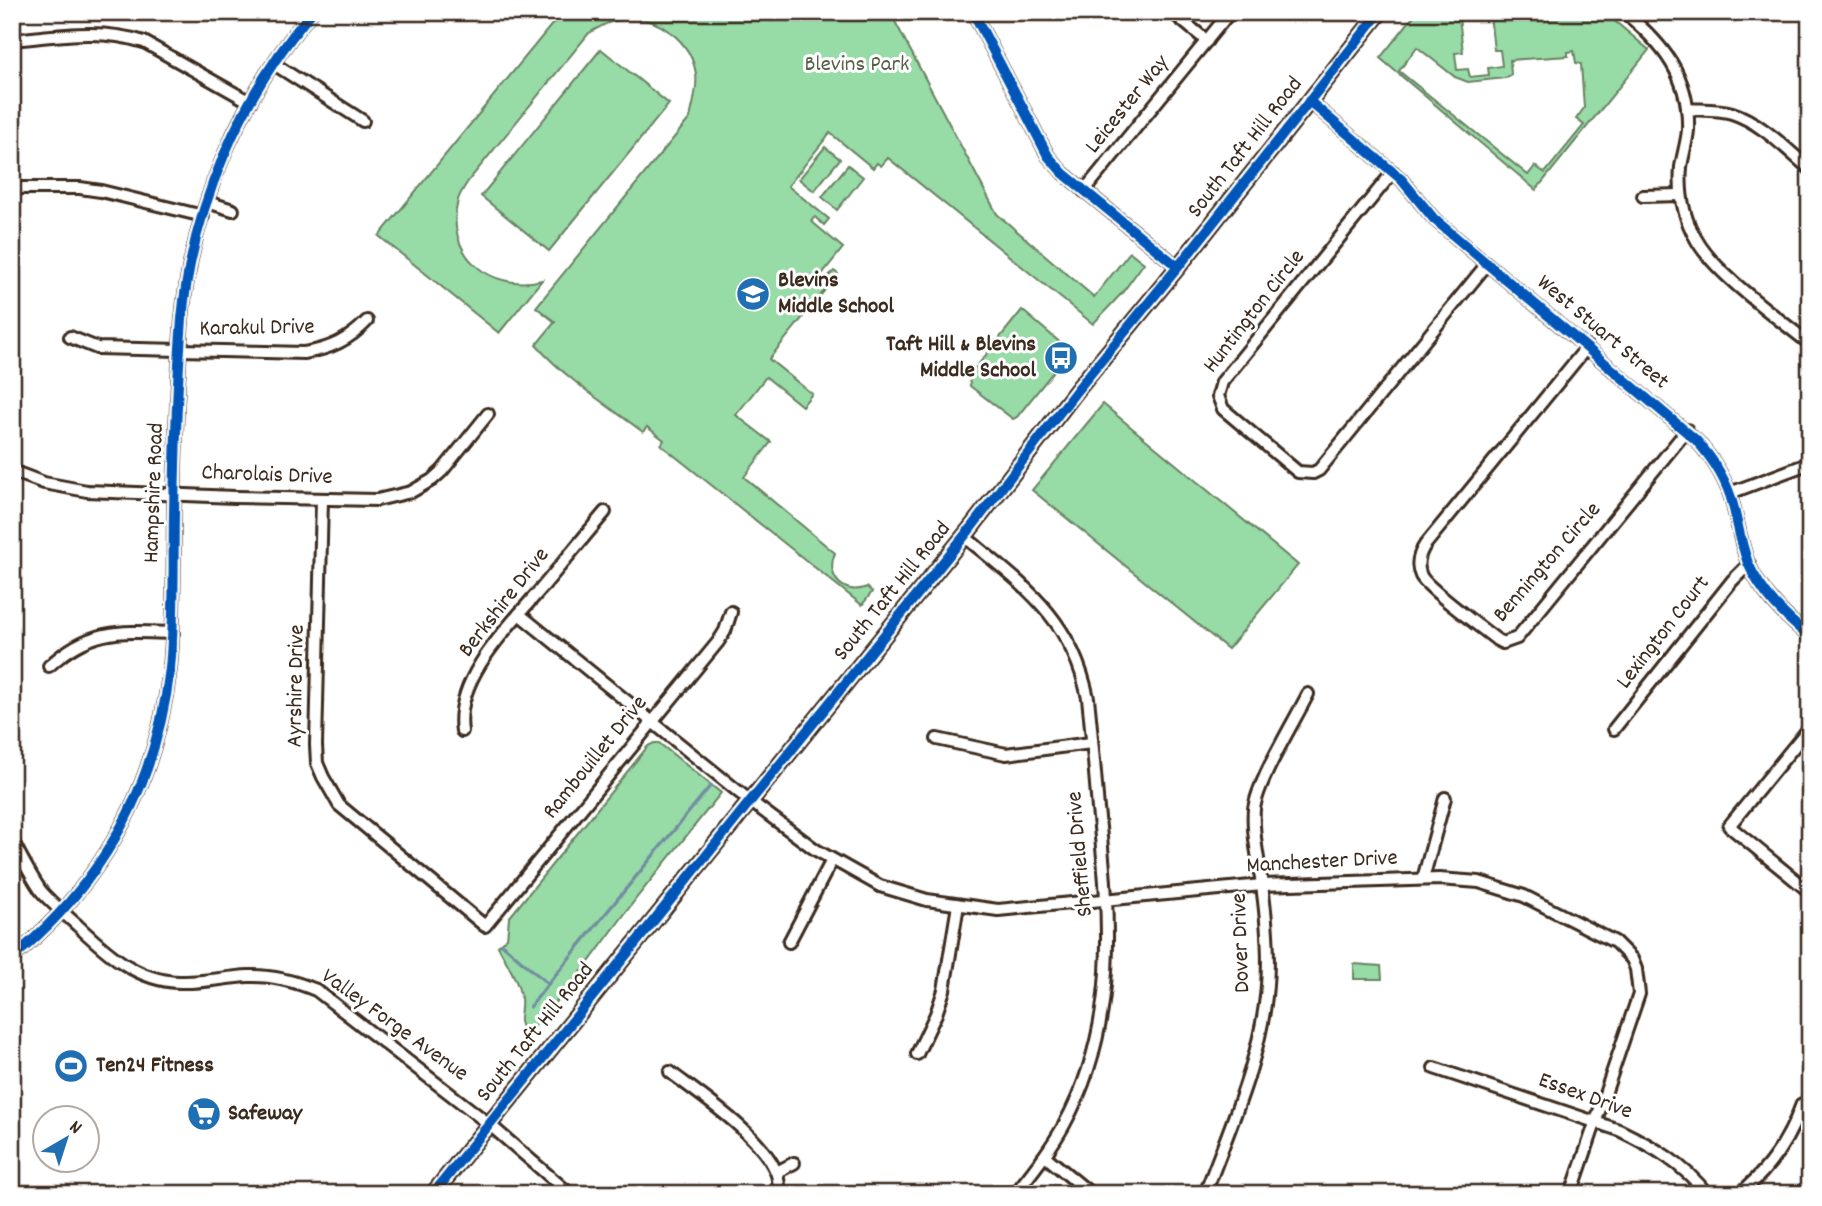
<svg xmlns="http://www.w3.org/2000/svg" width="1822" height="1206" font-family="Dekko,sans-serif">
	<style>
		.green { fill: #97dba7; stroke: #698262; stroke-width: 2; fill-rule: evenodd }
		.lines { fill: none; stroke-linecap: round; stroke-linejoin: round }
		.stream { stroke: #728ea0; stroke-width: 3.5 }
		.street-casing { stroke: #3b2a1e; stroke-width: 16 }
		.secondary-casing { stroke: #3b2a1e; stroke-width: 19 }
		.street { stroke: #fff; stroke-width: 10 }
		.secondary { stroke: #fff; stroke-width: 14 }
		.cycleway-casing { stroke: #fff; stroke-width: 15 }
		.cycleway { stroke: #0057b8; stroke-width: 10 }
		.labels { text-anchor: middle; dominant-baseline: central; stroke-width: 6; stroke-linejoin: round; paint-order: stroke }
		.park-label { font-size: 23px; fill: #575f47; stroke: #fff }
		.street-label { font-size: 23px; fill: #3b2a1e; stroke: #fff }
		.poi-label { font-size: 23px; font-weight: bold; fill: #3b2a1e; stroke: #fff; text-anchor: start }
	</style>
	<rect width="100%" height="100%" fill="#fff"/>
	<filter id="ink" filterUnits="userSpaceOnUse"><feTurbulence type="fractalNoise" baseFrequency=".0143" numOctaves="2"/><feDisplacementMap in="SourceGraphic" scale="14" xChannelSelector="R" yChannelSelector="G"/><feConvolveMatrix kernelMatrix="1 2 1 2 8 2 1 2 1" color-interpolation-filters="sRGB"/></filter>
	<g filter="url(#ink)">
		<g class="green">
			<path d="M562 12H890L997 214 1094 297 1130 252 1144 263 1122 293 1093 324 888 158 881 166 877 163 873 168 830 133 788 186 829 219 824 225 815 217 811 221 843 248 818 279 822 282 834 271 838 274 769 359 812 394 802 406 766 377 736 415 771 442 744 477 835 553C825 575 843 597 867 587L872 592 862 605 661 445 664 440 647 427 643 432C607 405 566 379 536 345L555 322 536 307 690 118C693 104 698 88 696 74 691 41 658 15 625 19 611 20 601 26 589 33L469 180C465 186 460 193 458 200 444 254 490 293 542 280L499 333 379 236Z"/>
			<path d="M1417 12H1470L1459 17 1463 52 1455 53 1457 70 1468 69 1470 77 1489 75 1488 68 1502 66 1500 50H1494L1490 15 1480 12H1604L1649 50 1536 190 1380 58ZM1417 47 1455 77 1468 82 1505 78 1511 75 1510 60 1568 56V52L1574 51 1576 63 1581 64 1584 108 1576 119 1584 125 1545 173 1535 166 1528 175 1399 71Z"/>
			<path d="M601 49 669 104 549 251 481 196Z"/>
			<path d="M825 147 840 159 814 191 799 179Z"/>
			<path d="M848 165 863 177 837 210 822 197Z"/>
			<path d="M1022 310 1070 351 1017 417 1013 419 970 386 969 376Z"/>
			<path d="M1103 404 1298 565 1228 649 1032 490Z"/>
			<path d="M654 743H659L721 793 638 896 583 970 527 1035C514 1018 523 1016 521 998 518 980 506 962 498 946L507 938 509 918 648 746Z"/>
			<path d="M1354 964 1381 966 1382 979H1354Z"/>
		</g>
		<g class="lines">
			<g class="stream">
				<path d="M502 944 548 984 530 1007"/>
				<path d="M548 984 711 785"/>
			</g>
			<g class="street-casing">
				<g id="street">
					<path d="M973 12 1048 156 1063 173 1178 267"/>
					<path d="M1172 12 1207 41"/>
					<path d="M1624 12C1663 44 1690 76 1688 130 1687 142 1683 154 1681 167 1679 192 1683 217 1696 239 1715 274 1777 317 1810 344"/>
					<path d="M12 40C58 36 99 28 144 42L250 102"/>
					<path d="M274 64 363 121"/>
					<path d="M1309 101 1401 179 1434 219 1696 440C1713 459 1727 480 1733 505 1738 525 1741 544 1748 563 1761 593 1784 616 1810 637"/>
					<path d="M1687 109C1702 110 1718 109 1732 113 1761 122 1787 150 1810 169"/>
					<path d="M1393 172 1222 382 1218 396 1223 409 1298 472 1313 473 1319 470 1487 264"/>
					<path d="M12 188H80L101 191 203 216"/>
					<path d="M1084 191 1230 12"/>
					<path d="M1643 196 1680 195"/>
					<path d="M207 202 233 210"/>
					<path d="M70 337 97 348 304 353C330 349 349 340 367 321"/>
					<path d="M1587 347 1425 545C1419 554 1416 565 1421 576 1428 589 1482 628 1497 640L1503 643 1517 638 1687 430"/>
					<path d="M12 471 44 483 87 491 235 497 377 500 411 492 432 480 442 471 488 414"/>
					<path d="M1730 493 1810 463"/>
					<path d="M322 499 316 745 317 763 323 777 339 805 485 926 718 642 725 631 731 612"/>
					<path d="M964 536C1024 586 1071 617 1088 698 1092 735 1095 772 1098 809 1110 917 1119 1025 1064 1125 1050 1150 1033 1171 1015 1194"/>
					<path d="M519 614 750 801 816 850 880 886 927 900 998 910 1262 885 1439 879 1479 882 1524 896 1615 942 1632 959 1636 969 1639 994 1571 1194"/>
					<path d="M49 666C90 628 120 631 173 633"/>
					<path d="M1810 727 1729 826 1810 892"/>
					<path d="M1614 729 1732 581 1749 564"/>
					<path d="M462 731C454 679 509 626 540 590 562 564 583 538 605 512"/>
					<path d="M937 739 1006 754 1091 743"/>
					<path d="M12 840C21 857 30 875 41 891 51 903 64 913 76 924 106 952 136 981 180 982 203 983 226 977 249 976 273 975 294 981 316 990L489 1124 570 1194"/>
					<path d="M1423 879 1445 798"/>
					<path d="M789 942 832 860"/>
					<path d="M12 958C103 883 156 786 170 668 175 618 173 566 174 515 175 450 177 384 182 319 192 209 240 96 312 12"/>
					<path d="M917 1054 936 1014 944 990 958 905"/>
					<path d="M1434 1068 1619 1130C1652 1146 1684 1164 1707 1194"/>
					<path d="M670 1072C700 1095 763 1137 776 1172 779 1179 779 1187 780 1194"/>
					<path d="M1045 1156 1091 1194"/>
					<path d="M777 1172 794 1163"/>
					<path d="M1205 1194C1230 1126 1262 1057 1267 985 1270 950 1266 913 1261 878 1258 856 1252 832 1254 809 1258 780 1294 722 1308 694"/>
					<path d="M1739 1194C1770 1170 1789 1140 1802 1104"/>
				</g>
			</g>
			<g class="secondary-casing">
				<path id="secondary" d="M433 1194 970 529 1077 390 1178 267 1380 12"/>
			</g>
			<use href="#street" class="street"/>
			<use href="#secondary" class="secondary"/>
			<g class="cycleway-casing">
				<g id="cycleway">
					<path d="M973 12 1048 156 1063 173 1178 267"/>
					<path d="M1309 101 1401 179 1434 219 1696 440C1713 459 1727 480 1733 505 1738 525 1741 544 1748 563 1761 593 1784 616 1810 637"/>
					<path d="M12 958C103 883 156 786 170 668 175 618 173 566 174 515 175 450 177 384 182 319 192 209 240 96 312 12"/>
					<path d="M433 1194 970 529 1077 390 1178 267 1380 12"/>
				</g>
			</g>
			<use href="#cycleway" class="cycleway"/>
		</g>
	</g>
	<defs>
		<g id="school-disc" transform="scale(1.75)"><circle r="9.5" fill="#1f6fb2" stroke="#fff"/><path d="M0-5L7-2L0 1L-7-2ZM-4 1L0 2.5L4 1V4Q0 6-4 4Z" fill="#fff"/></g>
		<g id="bus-disc" transform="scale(1.75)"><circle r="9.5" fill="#1f6fb2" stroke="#fff"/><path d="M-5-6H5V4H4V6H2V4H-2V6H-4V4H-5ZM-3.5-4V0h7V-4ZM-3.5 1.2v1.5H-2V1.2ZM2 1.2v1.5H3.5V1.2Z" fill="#fff"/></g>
		<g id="stadium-disc" transform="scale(1.75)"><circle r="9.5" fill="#1f6fb2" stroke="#fff"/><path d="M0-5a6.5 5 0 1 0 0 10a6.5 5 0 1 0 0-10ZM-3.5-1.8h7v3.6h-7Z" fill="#fff"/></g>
		<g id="supermarket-disc" transform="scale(1.75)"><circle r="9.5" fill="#1f6fb2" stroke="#fff"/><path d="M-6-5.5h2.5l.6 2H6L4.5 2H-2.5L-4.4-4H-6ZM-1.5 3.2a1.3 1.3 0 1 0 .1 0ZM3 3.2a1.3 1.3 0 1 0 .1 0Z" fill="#fff"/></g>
	</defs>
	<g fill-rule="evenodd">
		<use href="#school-disc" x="753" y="294"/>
		<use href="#bus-disc" x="1061" y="358"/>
		<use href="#stadium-disc" x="71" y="1066"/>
		<use href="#supermarket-disc" x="204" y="1114"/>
	</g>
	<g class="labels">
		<g class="park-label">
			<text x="857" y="65">Blevins Park</text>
		</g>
		<g class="street-label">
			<text transform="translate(1128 105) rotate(-51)">Leicester Way</text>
			<text transform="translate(1246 148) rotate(-52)">South Taft Hill Road</text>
			<text transform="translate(1255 312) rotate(-52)">Huntington Circle</text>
			<text transform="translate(257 329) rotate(-1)">Karakul Drive</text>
			<text transform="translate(1602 333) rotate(40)">West Stuart Street</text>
			<text transform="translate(267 476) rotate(2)">Charolais Drive</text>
			<text transform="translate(155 493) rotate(-88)">Hampshire Road</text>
			<text transform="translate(1548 563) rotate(-49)">Bennington Circle</text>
			<text transform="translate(893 592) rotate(-51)">South Taft Hill Road</text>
			<text transform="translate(505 603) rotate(-52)">Berkshire Drive</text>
			<text transform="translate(1664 633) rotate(-52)">Lexington Court</text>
			<text transform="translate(297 686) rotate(-89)">Ayrshire Drive</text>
			<text transform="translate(596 758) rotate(-51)">Rambouillet Drive</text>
			<text transform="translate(1081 854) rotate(-95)">Sheffield Drive</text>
			<text transform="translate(1322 863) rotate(-3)">Manchester Drive</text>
			<text transform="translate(1242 943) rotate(-92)">Dover Drive</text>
			<text transform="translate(394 1026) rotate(36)">Valley Forge Avenue</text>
			<text transform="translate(536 1033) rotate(-51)">South Taft Hill Road</text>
			<text transform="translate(1585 1097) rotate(20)">Essex Drive</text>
		</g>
		<g class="poi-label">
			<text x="778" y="281">Blevins<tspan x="778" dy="26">Middle School</tspan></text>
			<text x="1036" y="345" text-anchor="end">Taft Hill &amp; Blevins<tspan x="1036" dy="26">Middle School</tspan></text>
			<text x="96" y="1066">Ten24 Fitness</text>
			<text x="228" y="1114">Safeway</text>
		</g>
	</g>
	<rect width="1822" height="1206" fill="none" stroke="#fff" stroke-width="42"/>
	<rect x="21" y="21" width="1780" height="1164" fill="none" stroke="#3b2a1e" stroke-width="2.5" filter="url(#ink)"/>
	<g transform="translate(66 1139) rotate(39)"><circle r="33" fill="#ffffff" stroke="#b1aaa5" stroke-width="2"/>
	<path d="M0-5L12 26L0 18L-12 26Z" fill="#1f6fb2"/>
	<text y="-10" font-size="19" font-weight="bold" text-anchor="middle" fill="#3b2a1e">N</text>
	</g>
</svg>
